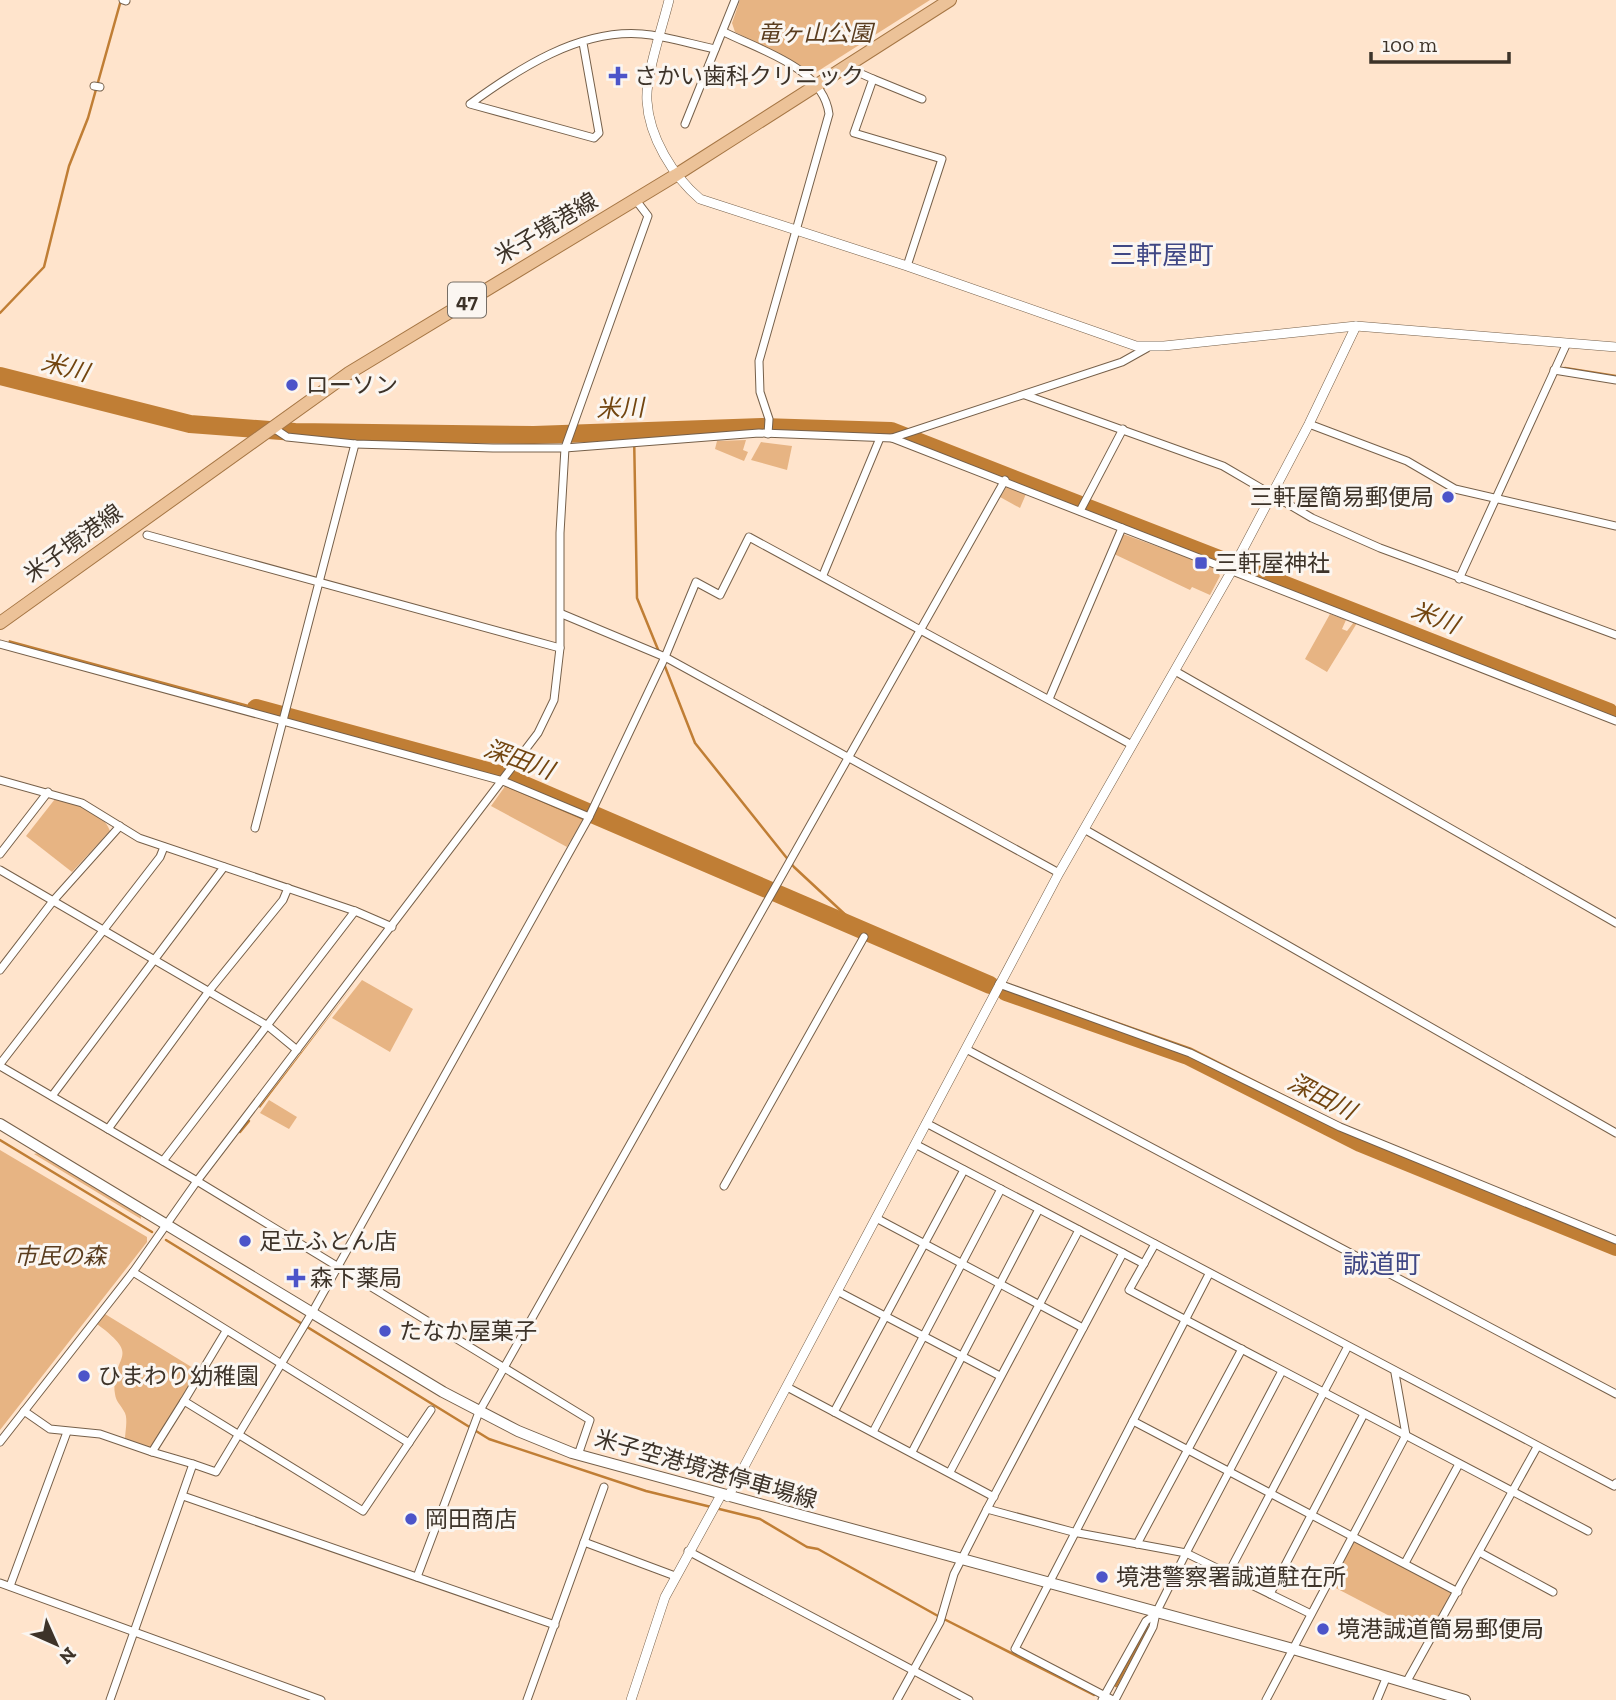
<svg xmlns="http://www.w3.org/2000/svg" width="1616" height="1700" font-family="'Zilla Slab','Noto Sans JP',serif">
	<style>
		.green { fill: #e7b483 }
		.water { fill: #c07e35 }
		.lines { fill: none; stroke-linecap: round; stroke-linejoin: round }
		.stream { stroke: #c07e35; stroke-width: 2.5 }
		.river { stroke: #c07e35; stroke-width: 18 }
		.minor-casing { stroke: #76604a; stroke-width: 9 }
		.tertiary-casing { stroke: #76604a; stroke-width: 10 }
		.secondary-casing { stroke: #76604a; stroke-width: 12 }
		.primary-casing { stroke: #a67644; stroke-width: 14 }
		.minor { stroke: #fff; stroke-width: 7 }
		.tertiary { stroke: #fff; stroke-width: 9 }
		.secondary { stroke: #fff; stroke-width: 10 }
		.primary { stroke: #ecc298; stroke-width: 12 }
		.poi-dot { fill: #4c54c9; stroke: #fbf6f1; stroke-width: 2.5 }
		.labels { text-anchor: middle; dominant-baseline: central; stroke-width: 6; stroke-linejoin: round; paint-order: stroke }
		.shield { fill: #fbf6f1; stroke: #766e65; stroke-width: 2 }
		.shield-label { font-size: 21px; font-weight: bold; fill: #3d3329 }
		.park-label { font-size: 23px; font-style: italic; fill: #5a3d1f; stroke: #fbf6f1 }
		.poi-label { font-size: 23px; fill: #3d3329; stroke: #fbf6f1; text-anchor: start }
		.street-label { font-size: 23px; fill: #3d3329; stroke: #fbf6f1 }
		.water-label { font-size: 24px; font-style: italic; fill: #72450f; stroke: #fbf6f1 }
		.quarter-label { font-size: 26px; fill: #3f4784; stroke: #fbf6f1 }
	</style>
	<rect width="100%" height="100%" fill="#ffe4cc"/>
	<g class="green">
		<path d="M740 0H930L815 73 735 32 732 23Z"/>
		<path d="M746 440 743 450 748 452 744 461 715 449 717 441Z"/>
		<path d="M761 442 792 446 787 470 751 460Z"/>
		<path d="M1007 486 1026 494 1020 508 1000 497Z"/>
		<path d="M1123 534 1216 568 1220 576 1210 595 1192 587 1190 590 1114 554Z"/>
		<path d="M1330 614 1346 620 1342 629 1347 631 1354 622 1357 623 1327 672 1305 659Z"/>
		<path d="M506 785 582 815 583 820 567 847 491 806Z"/>
		<path d="M55 799C73 803 103 811 110 831L72 872 26 836Z"/>
		<path d="M362 980 413 1009 390 1052 332 1018Z"/>
		<path d="M269 1100 297 1117 289 1129 260 1113Z"/>
		<path d="M0 1150 147 1237V1242L0 1430Z"/>
		<path d="M38 1153 141 1215V1219L34 1154Z"/>
		<path d="M105 1314 198 1371 154 1446 148 1448 125 1440C125 1432 128 1420 125 1413 121 1405 116 1402 115 1394 111 1353 144 1359 97 1324Z"/>
		<path d="M1354 1539 1454 1589 1428 1636 1330 1585Z"/>
	</g>
	<g class="water">
		<path d="M9 640 279 713 278 715 8 643Z"/>
		<path d="M355 983 260 1108 259 1107Z"/>
	</g>
	<g class="lines">
		<g class="stream">
			<path d="M0 313 44 267 69 166 88 118 121 0"/>
			<path d="M1565 368 1616 376"/>
			<path d="M634 432 637 598 659 652"/>
			<path d="M664 664 695 743 794 867 865 933"/>
			<path d="M240 1132 249 1121"/>
			<path d="M0 1140 152 1232"/>
			<path d="M166 1240 489 1439 646 1491 760 1519 807 1547 818 1549 938 1616 1094 1695"/>
			<path d="M1116 1686 1147 1628"/>
		</g>
		<g class="river">
			<path d="M0 376 190 424 295 432 534 435 762 427 891 431 1224 561"/>
			<path d="M1242 568 1609 712"/>
			<path d="M256 708 499 774 990 985"/>
			<path d="M1006 992 1188 1056 1360 1143 1616 1247"/>
		</g>
		<g class="minor-casing">
			<g id="minor">
				<path d="M123 0 126 1"/>
				<path d="M724 32C762 51 823 68 829 114L759 361 760 392 769 419 768 434"/>
				<path d="M583 43 599 133 594 138 470 104C518 69 579 29 642 34 666 36 691 44 715 49"/>
				<path d="M846 67 873 79 854 133 942 159 907 266"/>
				<path d="M873 79 922 99"/>
				<path d="M94 86 100 87"/>
				<path d="M685 124 735 0"/>
				<path d="M1554 370 1616 380"/>
				<path d="M1025 395 1223 466 1312 518 1380 548 1616 635"/>
				<path d="M1309 424 1407 461 1455 489 1616 526"/>
				<path d="M272 427 287 437 355 444 493 448H565L759 433 892 438 1122 362 1147 348"/>
				<path d="M892 438 1616 721"/>
				<path d="M1080 511 1123 429"/>
				<path d="M147 535 560 648"/>
				<path d="M823 575 880 438"/>
				<path d="M1459 579 1567 343"/>
				<path d="M562 614 665 657 1059 873"/>
				<path d="M0 644 503 781 589 817"/>
				<path d="M1175 671 1616 923"/>
				<path d="M1049 699 1122 528"/>
				<path d="M0 780 82 803 139 838 355 911 392 927"/>
				<path d="M255 828 355 444"/>
				<path d="M1084 829 1616 1133"/>
				<path d="M0 854 48 792"/>
				<path d="M0 870 268 1026 297 1050"/>
				<path d="M0 970 53 901 120 826"/>
				<path d="M999 984 1190 1053 1340 1127 1616 1240"/>
				<path d="M966 1049 1616 1394"/>
				<path d="M0 1064 160 857 164 847"/>
				<path d="M0 1066 197 1181 590 1420 578 1455"/>
				<path d="M52 1096 224 867"/>
				<path d="M926 1123 1614 1486 1616 1483"/>
				<path d="M108 1129 209 991 283 900 288 888"/>
				<path d="M915 1144 1144 1264"/>
				<path d="M163 1161 355 911"/>
				<path d="M724 1186 864 937"/>
				<path d="M876 1218 1083 1328"/>
				<path d="M1155 1244 1129 1290 1588 1531"/>
				<path d="M1123 1253 987 1509 1073 1532 1186 1553 1311 1614"/>
				<path d="M133 1272 409 1443"/>
				<path d="M837 1291 1000 1376"/>
				<path d="M226 1331 184 1401 363 1511 431 1410"/>
				<path d="M787 1387 994 1497"/>
				<path d="M24 1411 50 1429 100 1434 152 1452 184 1401"/>
				<path d="M834 1412 964 1170"/>
				<path d="M1133 1421 1458 1592"/>
				<path d="M873 1432 1001 1189"/>
				<path d="M0 1442 133 1272 197 1181 538 733 554 700 560 648V533L565 448 648 216 635 199"/>
				<path d="M152 1452 193 1464"/>
				<path d="M912 1452 1039 1209"/>
				<path d="M950 1472 1079 1230"/>
				<path d="M183 1496 555 1625"/>
				<path d="M584 1542 675 1576"/>
				<path d="M1137 1544 1242 1349"/>
				<path d="M688 1551 969 1700"/>
				<path d="M1479 1552 1553 1592"/>
				<path d="M1405 1563 1459 1464"/>
				<path d="M1228 1574 1347 1348"/>
				<path d="M417 1577 479 1412 1005 480"/>
				<path d="M0 1583 321 1700"/>
				<path d="M10 1586 67 1432"/>
				<path d="M1270 1594 1364 1414"/>
				<path d="M1407 1681 1537 1447"/>
				<path d="M110 1700 193 1464 216 1472 313 1311 589 817 665 657 696 582 720 595 749 537 1132 745"/>
				<path d="M527 1700 604 1487"/>
				<path d="M897 1700 940 1622 954 1574 987 1509"/>
				<path d="M1102 1700 1146 1621 1156 1614"/>
				<path d="M1113 1700 1015 1649 1209 1274"/>
				<path d="M1115 1700 1153 1627 1156 1613 1186 1553 1282 1371"/>
				<path d="M1266 1700 1406 1435 1395 1373"/>
				<path d="M1377 1700 1387 1676"/>
			</g>
		</g>
		<g class="tertiary-casing">
			<g id="tertiary">
				<path d="M669 0C663 25 645 77 647 101 649 137 673 176 700 199L907 266 1136 346H1164L1356 326 1616 347"/>
				<path d="M728 1497 1059 873 1231 572 1309 424 1356 326"/>
				<path d="M631 1700 665 1597 721 1495"/>
			</g>
		</g>
		<g class="secondary-casing">
			<path id="secondary" d="M0 1124 443 1392 518 1431 572 1453 1293 1649 1465 1700"/>
		</g>
		<g class="primary-casing">
			<path id="primary" d="M0 623 349 373 676 175 950 0"/>
		</g>
		<use href="#minor" class="minor"/>
		<use href="#tertiary" class="tertiary"/>
		<use href="#secondary" class="secondary"/>
		<use href="#primary" class="primary"/>
	</g>
	<g class="poi-dot">
		<path d="M614.5 65.5h7v7h7v7h-7v7h-7v-7h-7v-7h7z"/>
		<circle cx="292" cy="385" r="7"/>
		<circle cx="1448" cy="497" r="7"/>
		<rect x="1194" y="556" width="14" height="14" rx="3.5"/>
		<circle cx="245" cy="1241" r="7"/>
		<path d="M292.5 1267.5h7v7h7v7h-7v7h-7v-7h-7v-7h7z"/>
		<circle cx="385" cy="1331" r="7"/>
		<circle cx="84" cy="1376" r="7"/>
		<circle cx="411" cy="1519" r="7"/>
		<circle cx="1102" cy="1577" r="7"/>
		<circle cx="1323" cy="1629" r="7"/>
	</g>
	<g class="labels">
		<rect class="shield" x="448" y="282.5" width="38" height="35" rx="5"/>
		<g class="shield-label">
			<text x="467" y="300">47</text>
		</g>
		<g class="park-label">
			<text x="815" y="33">竜ヶ山公園</text>
			<text x="60" y="1256">市民の森</text>
		</g>
		<g class="poi-label">
			<text x="634" y="76">さかい歯科クリニック</text>
			<text x="306" y="385">ローソン</text>
			<text x="1434" y="497" text-anchor="end">三軒屋簡易郵便局</text>
			<text x="1215" y="563">三軒屋神社</text>
			<text x="259" y="1241">足立ふとん店</text>
			<text x="310" y="1278">森下薬局</text>
			<text x="399" y="1331">たなか屋菓子</text>
			<text x="98" y="1376">ひまわり幼稚園</text>
			<text x="425" y="1519">岡田商店</text>
			<text x="1116" y="1577">境港警察署誠道駐在所</text>
			<text x="1337" y="1629">境港誠道簡易郵便局</text>
		</g>
		<g class="street-label">
			<text transform="translate(546 228) rotate(-31)">米子境港線</text>
			<text transform="translate(73 543) rotate(-36)">米子境港線</text>
			<text transform="translate(706 1469) rotate(16)">米子空港境港停車場線</text>
		</g>
		<g class="water-label">
			<text transform="translate(65 367) rotate(14)">米川</text>
			<text transform="translate(620 408) rotate(-2)">米川</text>
			<text transform="translate(1435 617) rotate(21)">米川</text>
			<text transform="translate(519 759) rotate(20)">深田川</text>
			<text transform="translate(1322 1096) rotate(27)">深田川</text>
		</g>
		<g class="quarter-label">
			<text x="1162" y="255">三軒屋町</text>
			<text x="1382" y="1264">誠道町</text>
		</g>
	</g>
	<g transform="translate(56 1644) rotate(135)" stroke="#fbf6f1" stroke-width="5" paint-order="stroke">
	<path d="M0-5L12 26L0 18L-12 26Z" fill="#3d3329"/>
	<text y="-10" font-size="19" font-weight="bold" text-anchor="middle" fill="#3d3329">N</text>
	</g>
	<path d="M1371 52v10h138v-10" fill="none" stroke="#3d3329" stroke-width="3.5"/>
	<text x="1382" y="52" font-size="21" fill="#3d3329" stroke="#fbf6f1" stroke-width="5" paint-order="stroke">100 m</text>
</svg>
